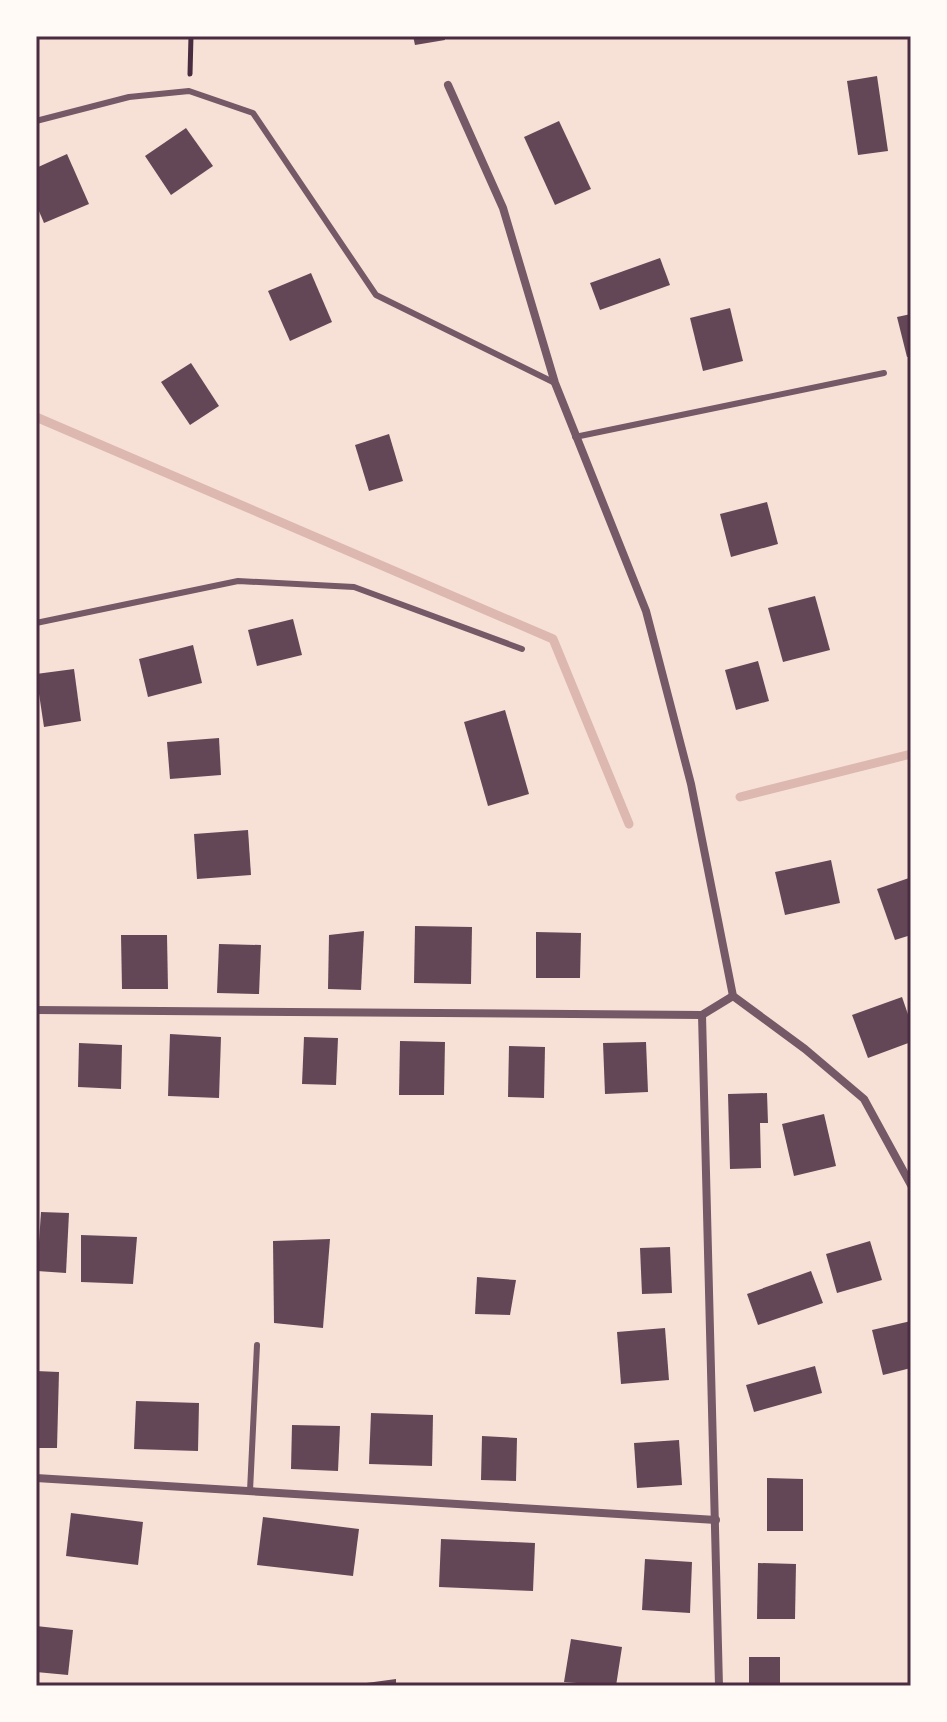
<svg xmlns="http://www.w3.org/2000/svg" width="947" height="1722" font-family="Ubuntu,sans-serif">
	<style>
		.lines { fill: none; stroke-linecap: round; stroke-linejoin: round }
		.stream { stroke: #dcb8b0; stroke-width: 9 }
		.building { fill: #644757 }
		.path { stroke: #4a2c40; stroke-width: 5 }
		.service { stroke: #755966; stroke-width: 6 }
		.minor { stroke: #755966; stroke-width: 8 }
		.neatline { fill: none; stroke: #4a2c40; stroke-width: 3 }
	</style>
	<rect width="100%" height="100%" fill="#f7e1d7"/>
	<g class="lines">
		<g class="stream">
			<path d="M36 417 553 639 629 824"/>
			<path d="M740 797 911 754"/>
		</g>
	</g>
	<g class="building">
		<path d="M413 36H444L445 40 415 45Z"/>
		<path d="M877 76 888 151 858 155 847 81Z"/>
		<path d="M559 121 591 189 555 205 524 137Z"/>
		<path d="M186 128 213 166 171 195 145 156Z"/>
		<path d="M67 154 89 204 44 223 36 204V168Z"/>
		<path d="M660 258 670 285 600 310 590 283Z"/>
		<path d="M311 273 332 322 290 341 268 291Z"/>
		<path d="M730 308 743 361 703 371 690 318Z"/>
		<path d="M911 314V356L907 357 897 317Z"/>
		<path d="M191 363 219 406 190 425 161 382Z"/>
		<path d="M389 434 403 481 369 491 355 445Z"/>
		<path d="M767 502 778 544 731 557 720 514Z"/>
		<path d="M815 596 830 650 783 662 768 608Z"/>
		<path d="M293 619 302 655 257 666 248 630Z"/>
		<path d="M193 645 202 683 148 697 139 659Z"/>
		<path d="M758 661 769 701 736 710 725 670Z"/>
		<path d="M74 669 81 721 44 727 36 674Z"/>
		<path d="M505 710 529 794 488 806 464 722Z"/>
		<path d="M219 738 221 775 170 779 167 742Z"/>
		<path d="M248 830 251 875 197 879 194 834Z"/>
		<path d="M831 860 840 903 785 915 775 872Z"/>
		<path d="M909 878 911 884V935L895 940 877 889Z"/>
		<path d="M415 926 472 927 471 984 414 983Z"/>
		<path d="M364 931 361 990 328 989 329 935Z"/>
		<path d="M536 932 581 933 580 978H536Z"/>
		<path d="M121 935H167L168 989H122Z"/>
		<path d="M219 944 261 945 259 994 217 993Z"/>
		<path d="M902 997 911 1023V1042L868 1058 852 1015Z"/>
		<path d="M170 1034 221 1037 219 1098 168 1096Z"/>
		<path d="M304 1037 338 1038 336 1085 302 1084Z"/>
		<path d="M400 1041 445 1042 444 1095H399Z"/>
		<path d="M646 1042 648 1092 605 1094 603 1043Z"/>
		<path d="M79 1043 122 1045 121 1089 78 1087Z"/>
		<path d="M509 1046 545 1047 544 1098 508 1097Z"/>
		<path d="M767 1093 768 1123H760L761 1168 730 1169 728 1094Z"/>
		<path d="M824 1114 836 1166 794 1176 782 1124Z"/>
		<path d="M41 1212 69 1213 66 1273 37 1271Z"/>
		<path d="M81 1235 137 1237 133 1284 81 1282Z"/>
		<path d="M330 1239 323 1328 274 1323 273 1241Z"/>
		<path d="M870 1241 882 1280 837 1293 826 1254Z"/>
		<path d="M670 1247 672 1293 642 1294 640 1248Z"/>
		<path d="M811 1271 823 1303 758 1325 747 1294Z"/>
		<path d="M477 1277 516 1280 510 1315 475 1314Z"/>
		<path d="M911 1321V1368L883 1375 872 1330Z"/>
		<path d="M665 1328 669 1380 621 1384 617 1332Z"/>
		<path d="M815 1366 822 1393 754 1412 746 1385Z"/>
		<path d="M36 1371 59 1372 57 1448H36Z"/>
		<path d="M136 1401 199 1403 198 1451 134 1449Z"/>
		<path d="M371 1413 433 1415 432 1466 369 1464Z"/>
		<path d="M292 1425 340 1426 338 1471 291 1469Z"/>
		<path d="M482 1436 517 1438 516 1481 481 1480Z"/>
		<path d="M679 1440 682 1485 637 1488 634 1443Z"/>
		<path d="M767 1478 803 1479V1531H767Z"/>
		<path d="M71 1513 143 1522 138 1565 66 1556Z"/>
		<path d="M263 1517 359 1529 353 1576 257 1565Z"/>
		<path d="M441 1539 535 1543 533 1591 439 1587Z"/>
		<path d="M645 1559 692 1562 690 1613 642 1610Z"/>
		<path d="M758 1563 796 1564 795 1619H757Z"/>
		<path d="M36 1626 73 1630 68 1675 36 1672Z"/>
		<path d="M571 1639 622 1647 616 1686 564 1682Z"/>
		<rect x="749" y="1657" width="31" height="29"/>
		<path d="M396 1679V1686H359V1684Z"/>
	</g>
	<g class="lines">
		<path class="path" d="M190 74 191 36"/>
		<g class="service">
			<path d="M36 121 129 97 189 91 253 113 376 295 555 383"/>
			<path d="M575 437 884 373"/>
			<path d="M36 623 238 581 354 587 522 649"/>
			<path d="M250 1491 257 1345"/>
		</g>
		<g class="minor">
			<path d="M448 85 503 208 555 383 646 611 691 784 733 996 805 1049 864 1099 911 1185"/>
			<path d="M36 1010 702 1015 733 996"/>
			<path d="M702 1015 719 1686"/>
			<path d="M36 1478 716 1520"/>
		</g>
	</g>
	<rect width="947" height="1722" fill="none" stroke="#fffaf5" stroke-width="76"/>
	<rect x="38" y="38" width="871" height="1646" class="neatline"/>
</svg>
